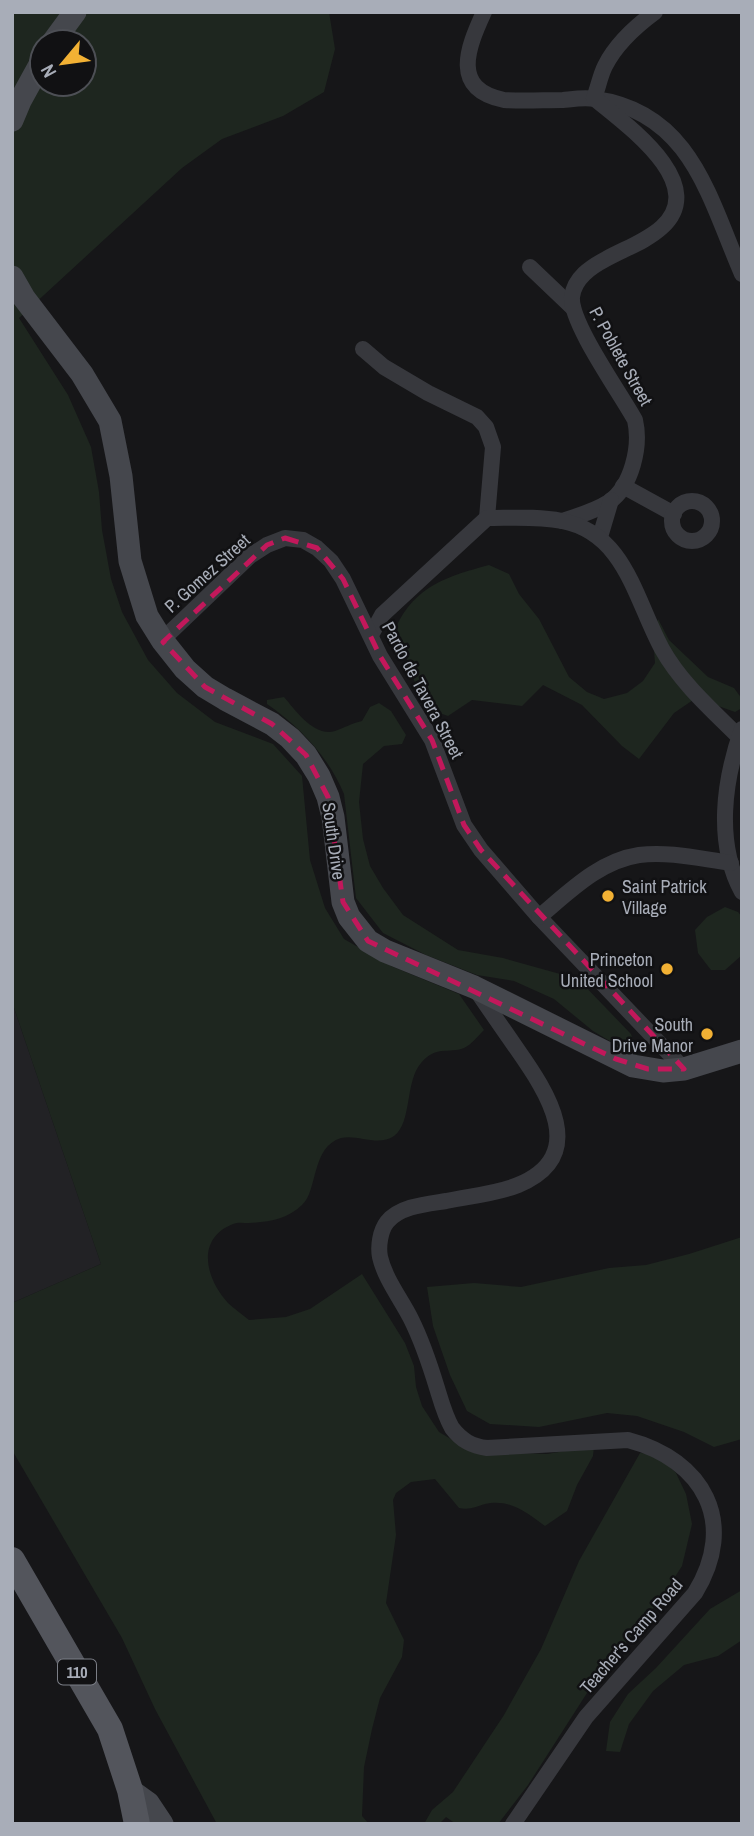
<svg xmlns="http://www.w3.org/2000/svg" width="754" height="1836" font-family="'Archivo Narrow',sans-serif">
	<style>
		.built { fill: #222225 }
		.green { fill: #1e261f; fill-rule: evenodd }
		.lines { fill: none; stroke-linecap: round; stroke-linejoin: round }
		.minor { stroke: #37383d; stroke-width: 16 }
		.secondary { stroke: #45474d; stroke-width: 23 }
		.primary { stroke: #53555c; stroke-width: 26 }
		.marked { fill: none; stroke: #c2185b; stroke-width: 5; stroke-dasharray: 14 9; stroke-linejoin: round }
		.poi-dot { fill: #f2b134; stroke: #111113; stroke-width: 2.5 }
		.labels { text-anchor: middle; dominant-baseline: central; stroke-width: 5; stroke-linejoin: round; paint-order: stroke }
		.shield { fill: #111113; stroke: #7b7e86; stroke-width: 2 }
		.shield-label { font-size: 16px; font-weight: bold; fill: #a8adb8 }
		.street-label { font-size: 18px; fill: #a8adb8; stroke: #111113 }
		.poi-label { font-size: 18px; fill: #a8adb8; stroke: #111113; text-anchor: end }
	</style>
	<rect width="100%" height="100%" fill="#161618"/>
	<path class="built" d="M12 1002 101 1264 12 1303Z"/>
	<g class="green">
		<path d="M12 12H329L335 49 324 92 283 116 222 139 182 168 19 318 68 395 91 447 99 492 102 530 111 579 122 612 148 660 177 693 215 722 273 744 302 776 310 860 325 908 344 939 391 966 459 994 484 1030C479 1035 471 1045 464 1048 448 1054 436 1045 421 1063 405 1081 412 1123 394 1136 378 1147 358 1134 341 1138 311 1147 318 1191 302 1205 287 1219 270 1222 249 1223 244 1223 237 1222 233 1224 195 1239 206 1279 228 1303 234 1309 242 1314 249 1320L286 1317 310 1309 362 1274 405 1343 414 1366 416 1387 422 1406 439 1432 466 1448 520 1453 547 1454 594 1446 593 1456 577 1485 567 1511 545 1526C527 1513 509 1498 485 1504 475 1507 470 1510 459 1508L435 1479 411 1482 396 1493 393 1500 396 1535 386 1603 404 1640 402 1657 380 1698 372 1729 364 1767 362 1816 369 1824H217L155 1709 122 1638 12 1450V1303L101 1264 12 1002ZM42 42H84V84H42Z"/>
		<path d="M489 565 509 574 519 594 539 619 569 677 587 692 604 699 627 693 643 681 655 663 653 637 658 619 669 640 708 677 734 688 742 699V708L735 712 696 698 674 713 639 759 622 746 582 705 543 685 522 706 472 700 448 716 428 709 415 683 396 627C415 586 448 576 489 565Z"/>
		<path d="M284 697C296 711 314 737 335 731 344 728 352 723 362 721L370 707 379 703 391 711 406 735 402 744 384 746 363 764 359 802 363 839 370 866 383 888 403 915 458 950 503 958 578 979 631 1034 638 1056 625 1050 593 1031 554 999 514 981 477 975 426 955 383 933 356 898 344 794C328 756 300 727 267 704V700Z"/>
		<path d="M725 907 738 912 742 917V955L725 970H711L698 953 695 930 707 917Z"/>
		<path d="M742 1237V1439L714 1447 684 1432 637 1416 607 1413 539 1427 490 1424 467 1411 450 1375 433 1326 427 1287 474 1283 521 1287 609 1268 646 1265 689 1254Z"/>
		<path d="M640 1453 659 1455 676 1473 686 1494 692 1524 682 1566 662 1597 587 1693 528 1785 498 1824H456L446 1817 439 1824H424L432 1810 453 1792 504 1715 541 1649 579 1561Z"/>
		<path d="M742 1590V1640L718 1656 684 1665 653 1691 629 1724 620 1752 606 1751 610 1722 628 1694 656 1668 710 1609Z"/>
	</g>
	<g class="lines">
		<g class="minor">
			<path d="M484 12C467 49 451 89 504 100 524 101 543 100 563 100 573 99 585 97 595 99 691 112 709 198 742 274"/>
			<path d="M530 267 573 308"/>
			<path d="M363 349 384 367 428 393 477 417 486 427 493 447 487 518"/>
			<path d="M623 486 674 514"/>
			<circle cx="692" cy="521" r="20"/>
			<path d="M562 521C578 516 595 511 609 502 632 486 641 446 635 420 621 394 570 323 572 297 574 278 591 267 606 259 624 249 647 241 662 227 710 183 625 124 594 98 598 88 600 76 605 66 616 44 636 26 655 12"/>
			<path d="M600 537 611 500"/>
			<path d="M371 635 382 615 487 518C512 518 537 516 562 521 625 533 635 599 662 649 681 683 712 710 739 737"/>
			<path d="M162 640 250 556 267 545 285 538 303 540 317 548 331 561 343 579 380 656 432 740 464 825 481 850 539 917 684 1069"/>
			<path d="M742 729C724 780 715 842 742 892"/>
			<path d="M539 917C569 892 599 861 639 855 669 851 701 859 731 863"/>
			<path d="M475 988C489 1009 503 1029 517 1049 547 1092 590 1155 518 1185 496 1194 469 1196 446 1201 427 1204 400 1206 387 1222 380 1231 378 1247 380 1257 385 1279 401 1299 411 1319 422 1341 430 1365 437 1388 441 1401 445 1416 452 1428 462 1441 472 1446 487 1448L628 1440C704 1460 738 1523 695 1593L586 1717 513 1824"/>
		</g>
		<g class="secondary">
			<path d="M53 42 75 12"/>
			<path d="M12 120 20 101 42 61"/>
			<path d="M12 277 24 298 82 374 110 421 121 476 130 561 147 616 162 640 185 669 205 687 225 699 272 724 290 738 306 755 319 776 328 797 333 817 343 902 349 917 368 941 385 951 474 987 633 1066 663 1071 684 1069 742 1051"/>
			<path d="M130 1790 148 1803 162 1824"/>
		</g>
		<path class="primary" d="M12 1560 110 1729 130 1790 137 1824"/>
	</g>
	<path class="marked" d="M285 538 317 548 343 579 380 656 432 740 464 825 481 850 684 1069H648L616 1059 368 941 343 902 328 797 306 755 272 724 205 687 163 642 267 545Z"/>
	<g class="poi-dot">
		<circle cx="608" cy="896" r="7"/>
		<circle cx="667" cy="969" r="7"/>
		<circle cx="707" cy="1034" r="7"/>
	</g>
	<g class="labels">
		<rect class="shield" x="58" y="1659.5" width="38" height="25" rx="5"/>
		<g class="shield-label">
			<text x="77" y="1672">110</text>
		</g>
		<g class="street-label">
			<text transform="translate(621 356) rotate(61)">P. Poblete Street</text>
			<text transform="translate(207 573) rotate(-42)">P. Gomez Street</text>
			<text transform="translate(423 690) rotate(62)">Pardo de Tavera Street</text>
			<text transform="translate(334 841) rotate(82)">South Drive</text>
			<text transform="translate(631 1636) rotate(-49)">Teacher's Camp Road</text>
		</g>
		<g class="poi-label">
			<text x="622" y="886" text-anchor="start">Saint Patrick<tspan x="622" dy="21">Village</tspan></text>
			<text x="653" y="959">Princeton<tspan x="653" dy="21">United School</tspan></text>
			<text x="693" y="1024">South<tspan x="693" dy="21">Drive Manor</tspan></text>
		</g>
	</g>
	<rect width="754" height="1836" fill="none" stroke="#a8adb8" stroke-width="28"/>
	<g transform="translate(63 63) rotate(241)"><circle r="33" fill="#111113" stroke="#4d4f55" stroke-width="2"/>
	<path d="M0-5L12 26L0 18L-12 26Z" fill="#f2b134"/>
	<text y="-10" font-size="19" font-weight="bold" text-anchor="middle" fill="#a8adb8">N</text>
	</g>
</svg>
